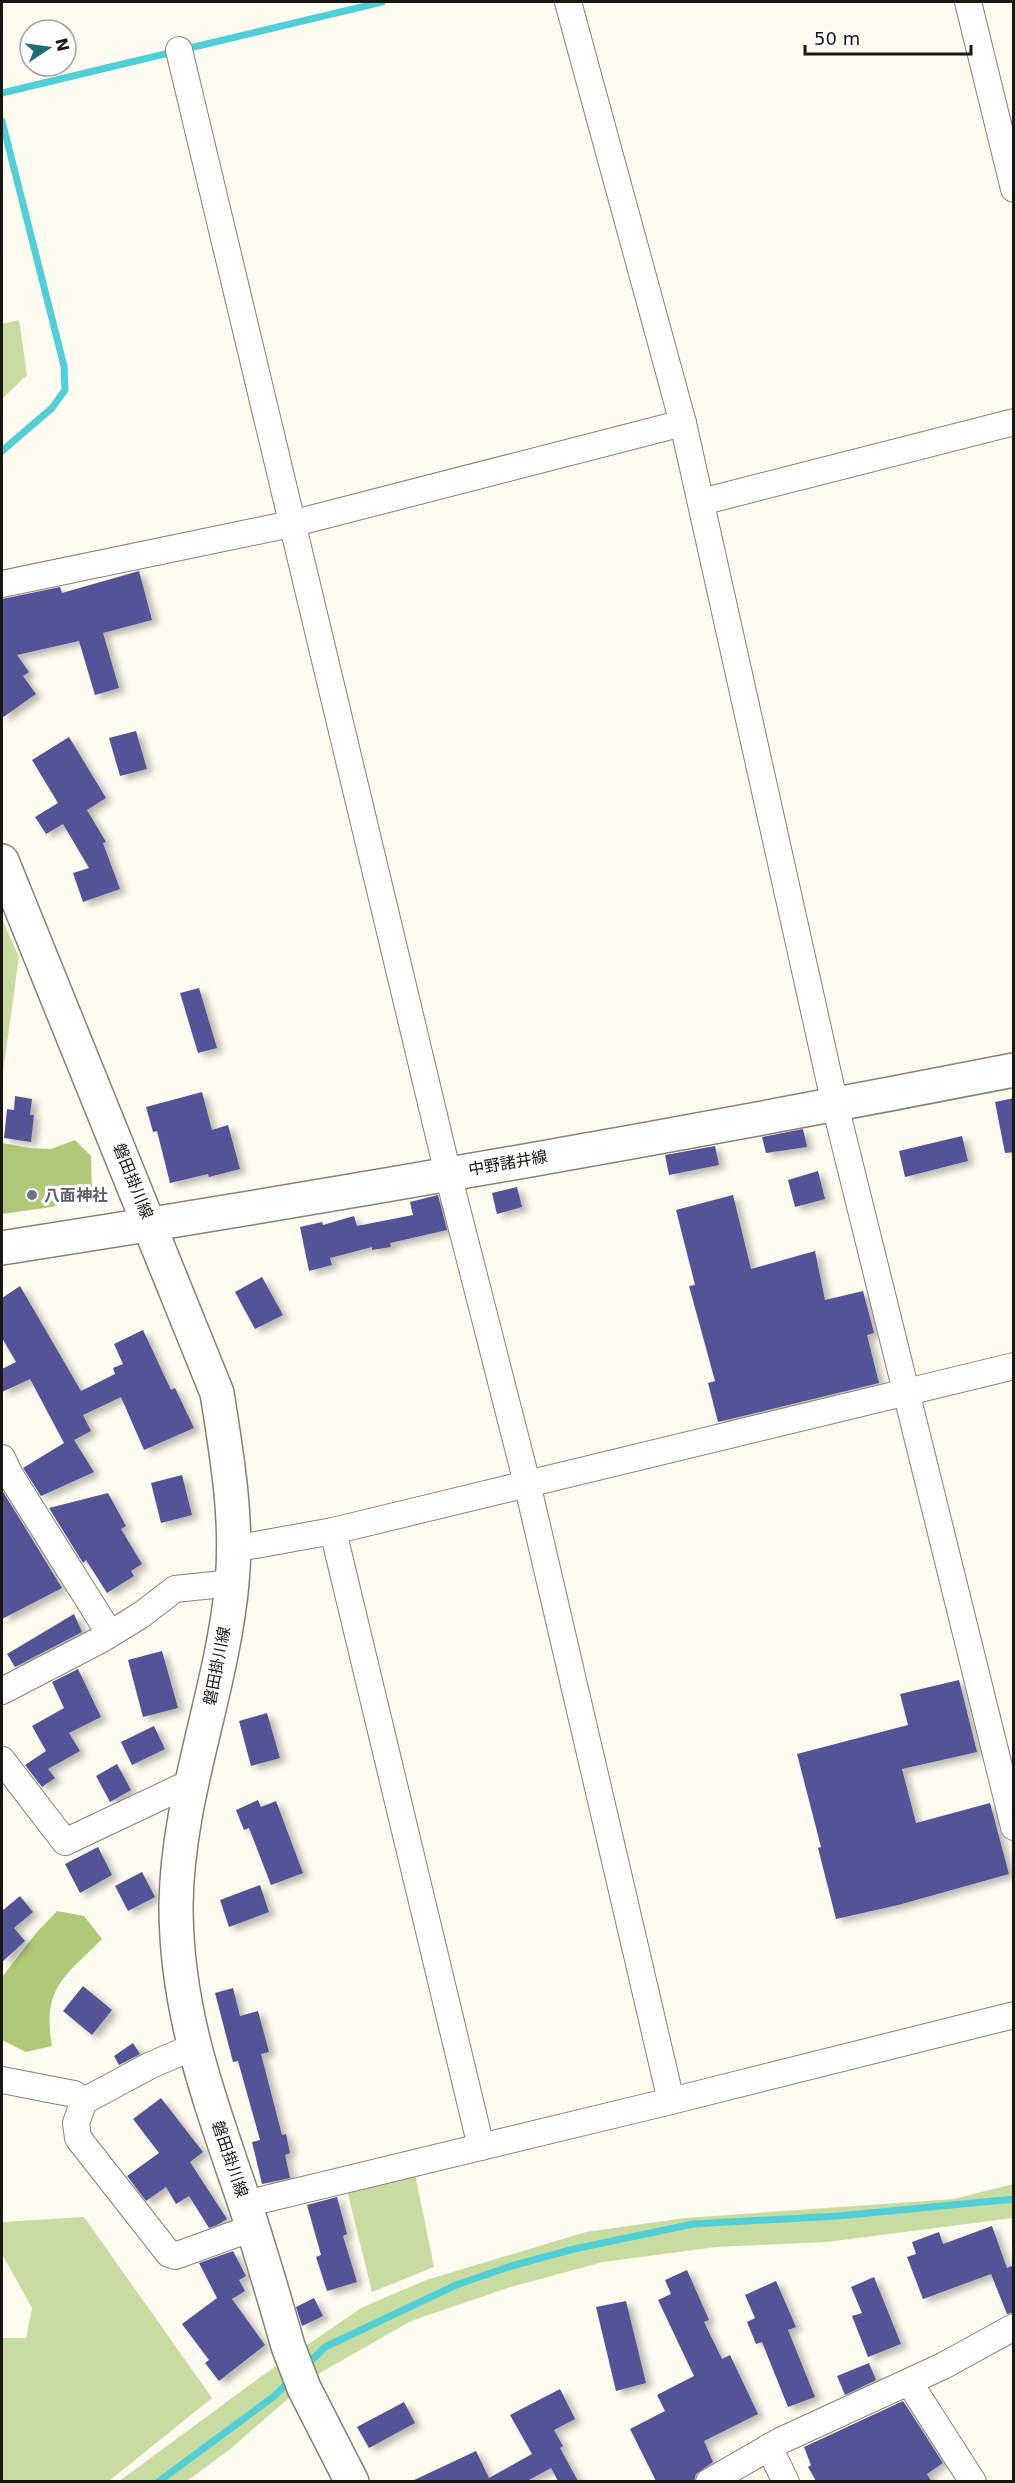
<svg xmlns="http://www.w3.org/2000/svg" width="1015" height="2483" font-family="'DejaVu Sans','Noto Sans JP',sans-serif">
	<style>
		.green { fill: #c8dca2 }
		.forest { fill: #afc978 }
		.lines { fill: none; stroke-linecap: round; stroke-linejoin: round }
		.stream { stroke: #51cfd6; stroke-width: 7 }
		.building { fill: #525297; filter: url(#shadow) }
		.minor-casing { stroke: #868171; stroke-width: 28 }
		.secondary-casing { stroke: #868171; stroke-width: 36 }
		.minor { stroke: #fff; stroke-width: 26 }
		.secondary { stroke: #fff; stroke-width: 33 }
		.worship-dot { fill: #6b7280; stroke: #fff; stroke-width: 2 }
		.labels { text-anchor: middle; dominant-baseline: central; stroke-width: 6; stroke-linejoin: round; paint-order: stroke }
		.street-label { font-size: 16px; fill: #191711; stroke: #fff }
		.worship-label { font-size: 16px; font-weight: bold; fill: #5b616d; stroke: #fff; text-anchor: start }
	</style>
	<defs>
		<filter id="shadow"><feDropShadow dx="6" dy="4" stdDeviation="3" flood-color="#0004"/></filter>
	</defs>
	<rect width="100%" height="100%" fill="#fefbf0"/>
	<g class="green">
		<path d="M19 320 27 375 2 399V324Z"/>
		<path d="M2 919 19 957 2 1079Z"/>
		<path d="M414 2169 434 2267 372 2292 347 2190Z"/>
		<path d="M1013 2184V2218L827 2242 716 2247 603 2262 511 2287 411 2321 313 2377 229 2450 187 2481 118 2482 259 2378 361 2308 426 2280 586 2232 685 2218 954 2199Z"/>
		<path d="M84 2217 212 2398 109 2481H2V2338H26L32 2308 2 2254V2222Z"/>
	</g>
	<g class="forest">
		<path d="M75 1140 91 1156 92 1193 52 1207 2 1214V1143L30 1148 51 1149Z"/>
		<path d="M57 1911 84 1916 102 1939C64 1977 42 1988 52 2046L26 2052 2 2040V1977L36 1933Z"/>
	</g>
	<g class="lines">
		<g class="stream">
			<path d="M2 93 382 2"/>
			<path d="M2 121 64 366 65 390 52 408 2 451"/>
			<path d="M306 2366 325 2347 456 2285 511 2266 574 2249 693 2224 838 2216 1014 2199"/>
			<path d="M158 2482 273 2397 291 2380"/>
		</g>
	</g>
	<g class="building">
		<path d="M139 571 152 620 103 633 119 688 95 695 79 641 17 655 29 672 23 676 36 694 2 718V599L60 587 62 593Z"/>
		<path d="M136 731 147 769 120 776 109 738Z"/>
		<path d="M69 737 106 798 87 810 106 842 103 843 120 889 83 902 73 873 89 868 63 824 46 834 35 817 58 803 32 760Z"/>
		<path d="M199 988 217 1048 198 1053 180 993Z"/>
		<path d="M202 1092 212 1130 228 1125 240 1169 209 1177 208 1174 170 1183 157 1131 153 1132 146 1107Z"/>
		<path d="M15 1096 32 1099 30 1115H34L31 1142 4 1138 7 1109 14 1110Z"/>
		<path d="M1014 1098V1152L1005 1153 995 1102Z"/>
		<path d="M803 1129 807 1147 766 1153 762 1137Z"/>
		<path d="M962 1136 968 1161 905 1177 899 1151Z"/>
		<path d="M715 1146 719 1165 669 1175 665 1155Z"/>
		<path d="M818 1171 825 1199 795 1207 788 1180Z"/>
		<path d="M517 1187 522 1207 497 1214 492 1193Z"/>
		<path d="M438 1195 447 1230 390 1243 391 1247 372 1250V1247L330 1258 332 1265 309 1271 300 1227 322 1222 323 1225 354 1216 357 1226 413 1215 410 1202Z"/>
		<path d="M733 1195 751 1269 815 1251 825 1300 863 1291 874 1333 867 1335 879 1383 718 1422 708 1383 715 1381 689 1286 695 1285 676 1210Z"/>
		<path d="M262 1277 283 1315 255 1329 235 1292Z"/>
		<path d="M20 1286 81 1391 115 1374 113 1368 123 1364 114 1344 143 1330 171 1390 175 1388 194 1428 144 1450 121 1397 83 1415 91 1431 74 1440 94 1472 41 1496 23 1468 64 1443 30 1379 2 1392V1369L16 1362 2 1338V1298Z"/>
		<path d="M182 1475 192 1515 161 1523 151 1483Z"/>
		<path d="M2 1490 62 1588 2 1619Z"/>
		<path d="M108 1493 126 1526 121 1529 142 1564 131 1571 134 1576 107 1593 86 1560 83 1563 49 1508Z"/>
		<path d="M74 1614 82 1632 15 1667 7 1654Z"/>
		<path d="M162 1651 178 1708 143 1717 128 1660Z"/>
		<path d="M78 1669 101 1717 69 1733 80 1751 48 1769 55 1778 42 1787 25 1765 46 1751 32 1726 64 1708 52 1682Z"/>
		<path d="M959 1680 977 1752 902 1769 916 1823 990 1803 1009 1874 898 1905 836 1919 818 1848 821 1847 797 1754 908 1725 900 1694Z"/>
		<path d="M267 1713 280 1758 251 1766 239 1721Z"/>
		<path d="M154 1726 165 1749 132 1765 121 1742Z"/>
		<path d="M117 1764 131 1790 110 1802 96 1776Z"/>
		<path d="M258 1800 261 1807 276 1801 303 1873 271 1885 249 1828 244 1830 236 1810Z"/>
		<path d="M98 1847 112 1875 80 1893 65 1864Z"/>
		<path d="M142 1872 155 1897 128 1911 115 1886Z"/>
		<path d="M260 1885 269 1912 229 1927 220 1900Z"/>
		<path d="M20 1896 33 1912 14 1928 25 1941 2 1962V1911Z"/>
		<path d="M83 1986 112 2010 92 2035 63 2011Z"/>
		<path d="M233 1988 240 2016 258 2011 269 2052 261 2054 282 2135 286 2134 290 2153 285 2155 290 2178 262 2184 252 2142 260 2140 238 2061 233 2062 215 1993Z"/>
		<path d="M133 2043 140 2054 119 2065 114 2056Z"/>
		<path d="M161 2098 203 2152 190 2162 227 2219 217 2225 209 2228 189 2196 176 2204 166 2187 146 2201 127 2176 159 2153 133 2119Z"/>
		<path d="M337 2197 347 2234 343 2236 357 2282 327 2291 316 2257 321 2255 307 2205Z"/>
		<path d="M992 2226 1007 2268 1014 2265V2312L1007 2314 991 2274 923 2299 907 2257 916 2254 912 2242 939 2232 943 2244Z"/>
		<path d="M233 2251 246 2276 239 2280 245 2291 232 2299 265 2345 219 2381 205 2363 209 2360 182 2324 217 2298 199 2263Z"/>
		<path d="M687 2270 709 2320 704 2322 722 2359 730 2355 758 2414 704 2441 713 2462 696 2474 694 2481H656L630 2429 665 2411 657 2395 694 2376 658 2300 671 2294 665 2280Z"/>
		<path d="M874 2277 901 2344 868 2357 852 2316 862 2313 851 2287Z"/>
		<path d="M776 2281 796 2327 788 2330 815 2397 788 2407 762 2342 756 2344 747 2322 755 2318 745 2295Z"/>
		<path d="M314 2298 323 2316 302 2326 296 2307Z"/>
		<path d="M626 2301 646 2383 616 2391 596 2307Z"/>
		<path d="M869 2363 876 2380 845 2395 837 2376Z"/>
		<path d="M560 2389 575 2419 554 2430 563 2446 560 2448 578 2481H558L551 2468 527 2481H412L476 2451 489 2478 532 2454 510 2415Z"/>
		<path d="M903 2401 943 2463 927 2474 931 2481H816L808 2467 811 2465 804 2447Z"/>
		<path d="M404 2402 415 2423 369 2448 357 2427Z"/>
	</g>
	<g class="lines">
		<g class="minor-casing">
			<g id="minor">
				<path d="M568 2 683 423 835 1105 1014 1827"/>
				<path d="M968 2 1014 189"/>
				<path d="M179 50 448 1174 527 1483 671 2101"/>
				<path d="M701 502 1014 422"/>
				<path d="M2 584 291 524 683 423"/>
				<path d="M2 1458 10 1475 110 1634"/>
				<path d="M333 1531 481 2147"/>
				<path d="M233 1549 333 1531 1014 1366"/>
				<path d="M2 1691 102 1639 141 1615 175 1589 232 1583"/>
				<path d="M2 1760 65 1842 192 1782"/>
				<path d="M2 2080 74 2094 84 2101 151 2065 193 2047"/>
				<path d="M84 2101 76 2123 78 2138 169 2254 175 2256 252 2228"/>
				<path d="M245 2204 671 2101 1014 2015"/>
				<path d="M909 2382 973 2482"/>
				<path d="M769 2447 786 2482"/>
				<path d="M709 2482 780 2441 943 2366 1014 2327"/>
			</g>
		</g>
		<g class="secondary-casing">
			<g id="secondary">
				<path d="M2 861 217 1393C227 1456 238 1520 232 1583 222 1692 177 1796 176 1906 176 2013 210 2101 244 2201 260 2249 274 2297 288 2346L304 2388 352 2482"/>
				<path d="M2 1248C340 1195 677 1136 1014 1070"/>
			</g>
		</g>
		<use href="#minor" class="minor"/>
		<use href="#secondary" class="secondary"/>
	</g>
	<circle class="worship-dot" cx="32" cy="1195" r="6"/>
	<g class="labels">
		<g class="street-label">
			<text transform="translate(508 1163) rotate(-10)">中野諸井線</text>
			<text transform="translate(133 1181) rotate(68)">磐田掛川線</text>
			<text transform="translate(217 1666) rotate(-79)">磐田掛川線</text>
			<text transform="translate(230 2159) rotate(71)">磐田掛川線</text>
		</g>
		<g class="worship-label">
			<text x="44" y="1195">八面神社</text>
		</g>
	</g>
	<rect width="1015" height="2483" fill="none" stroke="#191711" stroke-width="6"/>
	<g transform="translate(48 48) rotate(77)"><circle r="28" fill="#ffffff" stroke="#a3a2a0" stroke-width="1.5"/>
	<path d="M0-4.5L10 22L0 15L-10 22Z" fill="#236c76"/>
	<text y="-9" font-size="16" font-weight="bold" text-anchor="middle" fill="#191711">N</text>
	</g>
	<path d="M805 45v9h166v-9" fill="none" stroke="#191711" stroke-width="3"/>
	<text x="814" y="45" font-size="18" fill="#191711" stroke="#ffffff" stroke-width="4.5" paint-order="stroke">50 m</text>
</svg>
